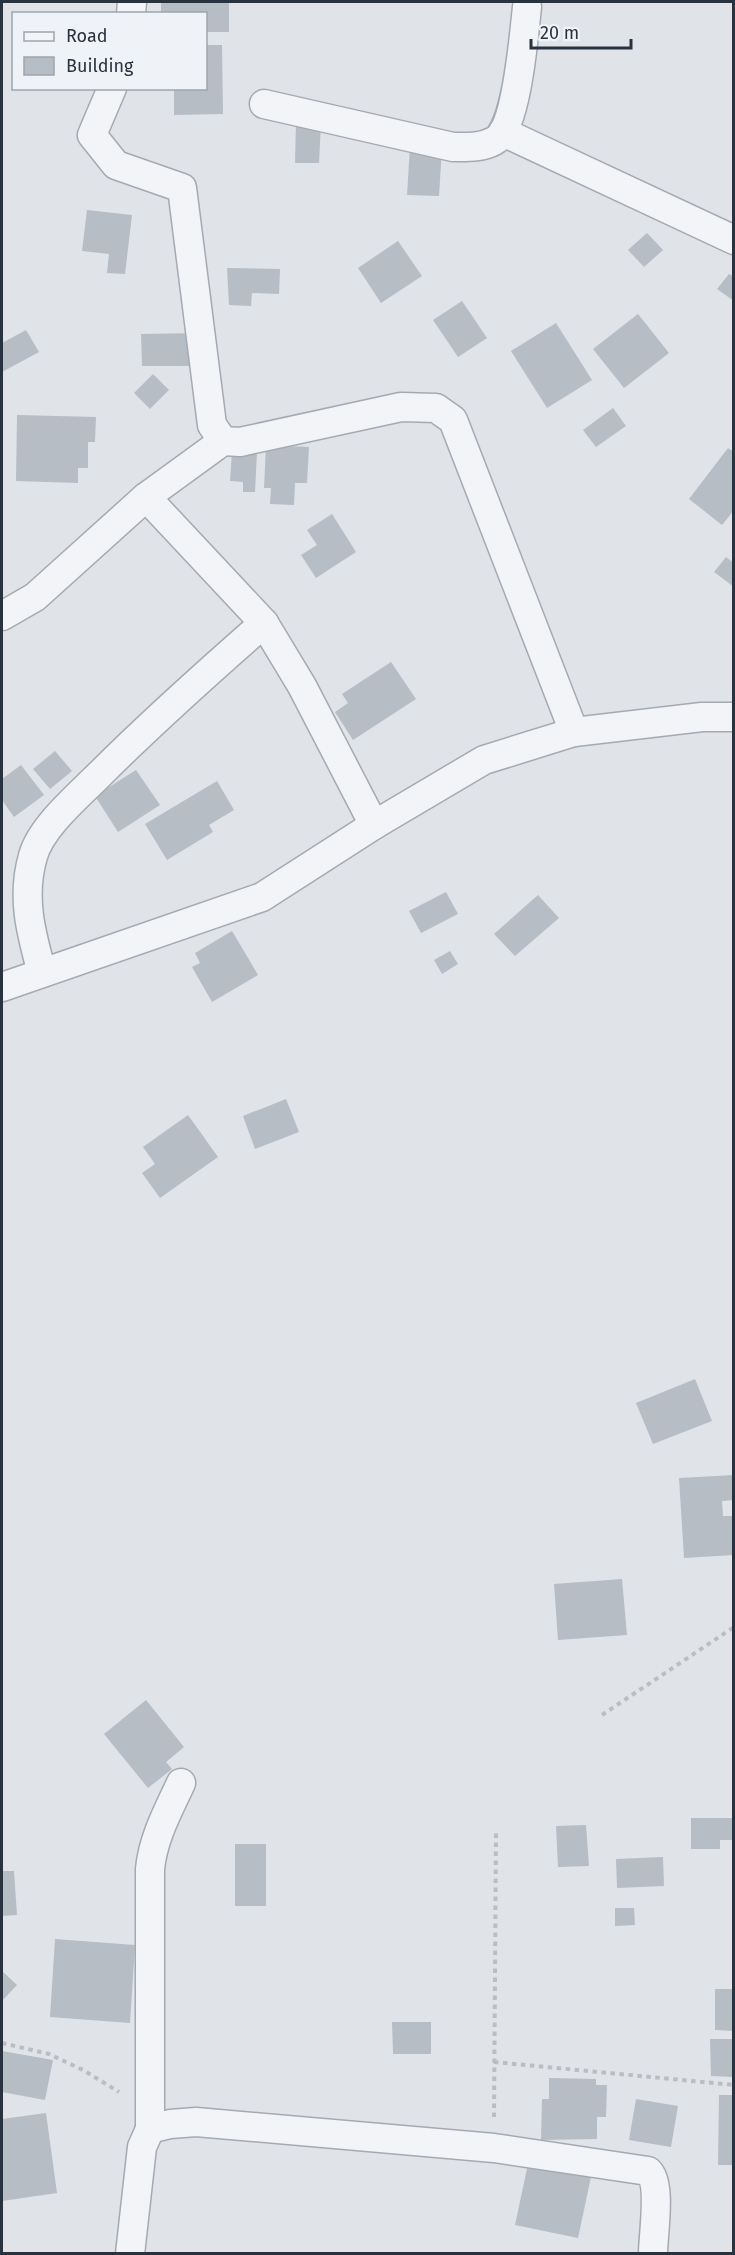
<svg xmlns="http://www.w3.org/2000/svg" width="735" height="2255" font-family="'Fira Sans',sans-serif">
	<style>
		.building { fill: #b7bdc5 }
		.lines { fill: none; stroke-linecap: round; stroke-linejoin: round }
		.street-casing { stroke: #a5aab2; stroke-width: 31 }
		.path { stroke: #babec3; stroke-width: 4; stroke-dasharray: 4.5 4.5; stroke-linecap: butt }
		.street { stroke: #f2f4f7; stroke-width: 28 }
	</style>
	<rect width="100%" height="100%" fill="#e0e3e8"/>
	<g class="building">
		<path d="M161 2H229V32H206V14L161 13Z"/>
		<path d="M206 45H222L223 114 174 115V88H206Z"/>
		<path d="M296 121 321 122 319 163H295Z"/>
		<path d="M410 146 442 148 439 196 407 195Z"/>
		<path d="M87 210 132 215 125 274 107 273 109 254 82 251Z"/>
		<path d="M647 233 663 250 644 267 628 250Z"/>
		<path d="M398 241 422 276 381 303 358 268Z"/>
		<path d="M227 268 280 269 279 294 252 293 251 306 229 305Z"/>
		<path d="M729 274 734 277V301L717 289Z"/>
		<path d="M462 301 487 338 458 357 433 320Z"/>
		<path d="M638 314 669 353 624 388 593 349Z"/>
		<path d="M556 323 592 380 547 408 511 351Z"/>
		<path d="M26 330 39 352 2 372V343Z"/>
		<path d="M199 333 191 366H142L141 334Z"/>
		<path d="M153 374 169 390 150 409 134 393Z"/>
		<path d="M613 408 626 426 596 447 583 430Z"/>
		<path d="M17 415 96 417 95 442H88V468H78V483L16 481Z"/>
		<path d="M266 445 309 447 307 483H295L294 505 270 504 271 488H264Z"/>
		<path d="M728 448 734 452V510L722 525 689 499Z"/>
		<path d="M232 451 257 452 255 492H243V482L230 481Z"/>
		<path d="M332 514 356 552 316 578 301 555 317 545 307 530Z"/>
		<path d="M726 557 734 563V587L714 572Z"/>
		<path d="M391 662 416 699 353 740 335 712 348 703 342 694Z"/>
		<path d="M55 751 72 771 50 789 33 769Z"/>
		<path d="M21 765 44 795 14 817 2 800V779Z"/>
		<path d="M136 770 160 805 118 832 95 796Z"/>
		<path d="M217 781 234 810 209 825 213 832 167 860 145 824Z"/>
		<path d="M446 892 458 914 421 933 409 911Z"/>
		<path d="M538 895 559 918 515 956 494 934Z"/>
		<path d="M232 931 258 975 212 1002 192 967 200 963 195 953Z"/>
		<path d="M450 951 458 964 442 974 434 960Z"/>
		<path d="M286 1099 299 1132 255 1149 243 1116Z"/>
		<path d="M188 1115 218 1157 160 1198 142 1173 155 1164 143 1147Z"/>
		<path d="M695 1379 712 1421 653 1444 636 1403Z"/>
		<path d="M734 1475V1500L722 1501 723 1516H734V1555L684 1558 679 1478Z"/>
		<path d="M622 1579 627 1635 558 1640 554 1584Z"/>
		<path d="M146 1700 184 1747 166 1762 172 1769 148 1788 104 1734Z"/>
		<path d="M691 1818H734V1840H720V1849H691Z"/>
		<path d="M586 1825 589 1866 558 1867 556 1826Z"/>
		<rect x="235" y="1844" width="31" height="62"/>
		<path d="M663 1857 664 1886 617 1888 616 1859Z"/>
		<path d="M2 1871H14L17 1915 2 1916Z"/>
		<path d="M615 1908H634L635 1925 615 1926Z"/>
		<path d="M55 1939 135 1945 130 2023 50 2017Z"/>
		<path d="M2 1971 17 1985 2 2001Z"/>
		<path d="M715 1989H734V2031L715 2030Z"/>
		<path d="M392 2022H431V2054H393Z"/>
		<path d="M710 2039H734V2077L711 2076Z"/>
		<path d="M2 2051 53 2060 45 2100 2 2092Z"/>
		<path d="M549 2078 596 2079V2085H607L606 2117H597V2139L541 2140 542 2099H549Z"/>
		<path d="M719 2095H734V2165H718Z"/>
		<path d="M636 2099 678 2106 671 2147 629 2140Z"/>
		<path d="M46 2113 57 2193 2 2201V2119Z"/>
		<path d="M528 2164 591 2177 578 2238 515 2225Z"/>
	</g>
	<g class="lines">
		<g class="street-casing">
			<g id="street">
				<path d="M131 14 132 2"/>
				<path d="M112 88 92 135 116 165 182 188 212 425 223 441 240 442 401 407 436 408 453 420 574 732"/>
				<path d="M264 104 453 147C467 147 481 148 494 141 517 129 524 33 527 7"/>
				<path d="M503 132 734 240"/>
				<path d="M146 497 264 623 302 686 374 825"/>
				<path d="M2 616 35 597 146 497 223 441"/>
				<path d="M42 973C31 933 21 897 33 856 41 827 78 796 99 775 152 722 208 672 264 623"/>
				<path d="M2 987 262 897 374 825 484 760 574 732 702 717H734"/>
				<path d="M150 2129V1869C153 1838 168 1811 181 1783"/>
				<path d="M130 2254 142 2147 150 2129 170 2124 196 2122 494 2148 648 2171C662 2183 653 2234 653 2254"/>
			</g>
		</g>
		<g class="path">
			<path d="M602 1715 734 1627"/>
			<path d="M2 2043 49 2054 83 2070 119 2092"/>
			<path d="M494 2062 734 2085"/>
			<path d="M494 2117 496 1829"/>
		</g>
		<use href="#street" class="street"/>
	</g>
	<rect width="735" height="2255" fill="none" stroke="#29323f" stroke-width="6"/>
	<rect x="12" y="12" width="195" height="78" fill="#eff2f6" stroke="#a0a5ad" stroke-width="1.5"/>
	<rect x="24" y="32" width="30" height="9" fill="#f2f4f7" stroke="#a0a5ad" stroke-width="1.5"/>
	<text x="66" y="42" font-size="18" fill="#29323f">Road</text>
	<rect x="24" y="57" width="30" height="18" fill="#b7bdc5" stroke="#a0a5ad" stroke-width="1.5"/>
	<text x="66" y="72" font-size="18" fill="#29323f">Building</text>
	<path d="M531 39v9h100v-9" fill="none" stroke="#29323f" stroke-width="3"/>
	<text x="540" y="39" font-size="18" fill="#29323f" stroke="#eff2f6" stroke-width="4.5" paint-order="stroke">20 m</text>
</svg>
